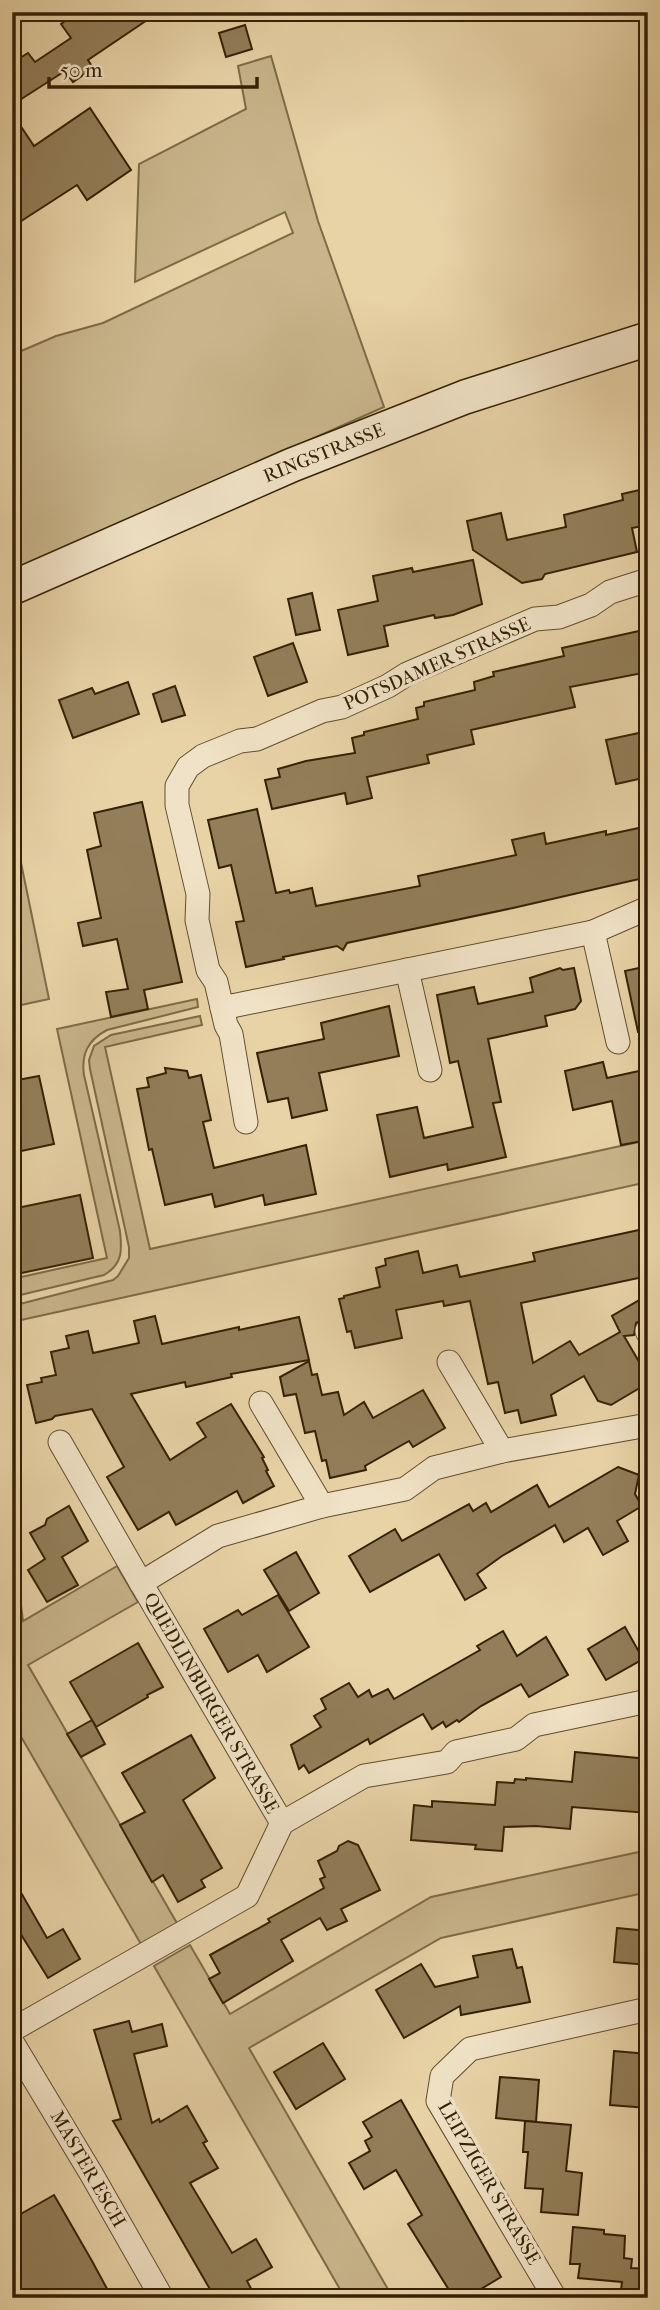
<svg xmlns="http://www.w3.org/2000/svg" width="660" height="2310" font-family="'IM FELL French Canon',serif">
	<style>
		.green { fill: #c9b58b; stroke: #7e6b48; stroke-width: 2 }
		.building { fill: #927e59; stroke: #342104; stroke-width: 2 }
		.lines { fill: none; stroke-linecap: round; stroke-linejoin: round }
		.street-casing { stroke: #614e2d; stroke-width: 25 }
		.secondary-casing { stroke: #342104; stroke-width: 36 }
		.street { stroke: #f0e2c6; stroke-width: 23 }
		.secondary { stroke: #f0e2c6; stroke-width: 33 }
		.labels { text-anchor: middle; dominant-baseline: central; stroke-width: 7; stroke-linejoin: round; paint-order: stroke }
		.street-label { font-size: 19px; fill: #342104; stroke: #f0e2c6 }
	</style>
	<rect width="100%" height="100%" fill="#e8d3a7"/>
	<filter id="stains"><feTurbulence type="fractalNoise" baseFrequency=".00286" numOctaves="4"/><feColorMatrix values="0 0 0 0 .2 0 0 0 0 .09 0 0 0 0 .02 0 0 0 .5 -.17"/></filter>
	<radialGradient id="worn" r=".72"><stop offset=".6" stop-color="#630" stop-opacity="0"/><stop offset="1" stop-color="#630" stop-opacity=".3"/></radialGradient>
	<g class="green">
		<path d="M271 56 318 221 384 407 12 572V355L56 336 103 323 293 233 285 212 135 282 139 164 246 109 238 66Z"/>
		<path d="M12 819 49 999 12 1007Z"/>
		<path d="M197 999 198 1007 107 1030C88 1040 81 1054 84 1075L120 1231C122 1250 123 1264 104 1275L12 1297V1279L107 1258 57 1029Z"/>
		<path d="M200 1016 202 1025 105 1047 150 1249 648 1140V1182L12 1322V1306L113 1280 118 1276 129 1258V1247L90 1069 89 1060 94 1046 111 1035Z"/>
		<path d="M12 1532 23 1621 117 1566 138 1602 28 1665 178 1925 142 1946 12 1721Z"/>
		<path d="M648 1850V1892L441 1938 249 2048 393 2298H345L154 1966 190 1945 230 2014 431 1897Z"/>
	</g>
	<g class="building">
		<path d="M77 12H159L88 60 93 68 73 82 65 71 12 105V63L28 53 35 62 71 38 61 24Z"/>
		<path d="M245 25 252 49 226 57 219 33Z"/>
		<path d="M90 108 131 170 87 200 77 185 12 227V113L34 146Z"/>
		<path d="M648 488V525L632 528 637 552 545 574 542 579 522 583 473 550 467 521 501 513 507 540 566 527 564 515 623 500 622 494Z"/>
		<path d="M473 560 482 604 453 615 435 618 434 615 384 626 388 646 348 655 338 610 378 601 373 576 412 568 413 572Z"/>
		<path d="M312 593 320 630 296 635 288 599Z"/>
		<path d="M648 629V672L570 687 575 707 471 730 474 744 427 755 429 763 367 777 372 798 347 804 345 793 272 809 265 780 280 777 278 769 306 761 355 753 352 738 364 735V732L418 719 416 708 424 706V702L475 690 474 682 494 676 493 672 564 656 562 648Z"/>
		<path d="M293 643 307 682 268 696 254 657Z"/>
		<path d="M128 682 139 714 73 738 59 700 92 688 95 694Z"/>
		<path d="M175 686 185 715 162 722 153 694Z"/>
		<path d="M648 731V777L616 784 606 740Z"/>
		<path d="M142 802 182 982 144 990 148 1009 111 1017 106 992 128 989 117 939 83 946 78 923 101 918 87 850 101 846 94 813Z"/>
		<path d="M257 809 276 893 289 890 290 893 312 888 316 906 420 886 418 876 516 855 512 840 544 833 546 844 606 831V835L648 826V877L513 908 347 943 343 950 337 946 283 957 284 959 246 967 236 922 244 921 231 865 219 868 208 820Z"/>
		<path d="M648 966V1031L638 1032 625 971Z"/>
		<path d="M560 968 563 970 574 968 581 1001 575 1009 545 1016 547 1026 488 1039 501 1102 493 1103 506 1157 448 1170 447 1164 390 1177 377 1115 417 1107 424 1138 473 1127 458 1061 450 1063 437 995 474 987 478 1004 533 992 530 978Z"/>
		<path d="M389 1006 399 1056 319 1073 327 1110 292 1118 288 1098 268 1102 257 1053 324 1039 321 1023Z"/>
		<path d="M603 1062 607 1078 648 1069V1140L621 1145 612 1101 573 1110 565 1071Z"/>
		<path d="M165 1068 187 1071 189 1078 201 1075 211 1120 203 1122 214 1168 306 1145 316 1194 265 1205 263 1195 215 1207 212 1194 165 1205 152 1149 149 1150 137 1089 149 1087 147 1078 166 1073Z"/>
		<path d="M39 1076 54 1144 12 1153V1081Z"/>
		<path d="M80 1195 93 1258 12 1275V1209Z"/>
		<path d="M648 1228V1276L521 1303 533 1363 570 1341 579 1355 620 1332 612 1316 648 1295V1317L636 1323 634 1335 624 1336 648 1377V1383L611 1405 598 1401 584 1376 551 1395 556 1415 521 1423 518 1410 505 1413 498 1382 488 1384 470 1301 444 1306 443 1301 396 1310 402 1338 355 1348 351 1331 347 1332 339 1299 344 1298V1296L380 1287 376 1268 386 1265 385 1259 418 1251 423 1273 457 1265 460 1277 535 1261 533 1253Z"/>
		<path d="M155 1316 162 1344 239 1327V1330L299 1317 309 1360 231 1374 232 1377 186 1387 185 1382 131 1394 170 1460 206 1437 197 1423 231 1404 264 1457 262 1458 268 1470 266 1471 274 1486 243 1503 237 1491 176 1525 169 1512 138 1530 107 1477 124 1467 92 1409 55 1416 52 1419 36 1423 27 1385 42 1382 41 1378 56 1375 51 1352 69 1348 66 1336 88 1331 93 1353 139 1343 134 1321Z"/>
		<path d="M309 1361 312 1375 317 1374 322 1395 338 1392 344 1415 364 1402 373 1418 423 1390 445 1428 413 1447 409 1441 365 1466 366 1470 330 1478 326 1460 322 1461 315 1431 305 1433 296 1394 284 1396 280 1377Z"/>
		<path d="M618 1467 639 1475 635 1494 642 1506 617 1521 628 1541 603 1555 588 1528 564 1542 555 1525 502 1556 477 1574 486 1588 465 1600 439 1554 370 1592 349 1556 395 1529 402 1541 469 1504 473 1511 486 1503 491 1512 537 1485 549 1507Z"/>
		<path d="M69 1506 88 1541 62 1557 78 1585 47 1602 28 1570 45 1559 30 1533 45 1525 47 1519Z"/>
		<path d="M296 1552 319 1593 289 1611 264 1570Z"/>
		<path d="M278 1595 309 1647 267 1672 258 1655 228 1672 204 1629 238 1610 242 1615Z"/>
		<path d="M625 1627 643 1659 606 1680 588 1649Z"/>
		<path d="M503 1631 517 1656 546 1637 568 1675 529 1697 521 1684 481 1706 459 1722 457 1720 446 1727 443 1722 432 1729 423 1714 370 1744 368 1739 309 1773 304 1765 299 1769 291 1745 321 1727 314 1716 326 1709 321 1699 349 1683 358 1697 369 1690 372 1697 388 1689 394 1699 480 1650 477 1646Z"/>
		<path d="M138 1643 163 1687 147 1695 148 1697 96 1727 70 1682Z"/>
		<path d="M92 1720 105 1744 81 1757 67 1734Z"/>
		<path d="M191 1735 215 1778 183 1800 222 1868 201 1880 205 1887 178 1902 163 1875 152 1882 120 1825 145 1812 122 1773Z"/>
		<path d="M575 1752 648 1759V1813L572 1807 570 1829 536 1826 504 1827 502 1851 475 1849 476 1845 411 1840 414 1805 432 1807V1801L495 1805 497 1782 514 1783 515 1779 526 1780V1778L572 1782Z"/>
		<path d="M348 1841 358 1845 380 1890 341 1909 347 1921 327 1930 320 1918 281 1940 293 1961 223 2003 209 1979 220 1973 210 1955 270 1922 268 1919 324 1888 320 1879 325 1877 318 1861 337 1851 339 1846Z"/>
		<path d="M12 1877 47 1938 63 1929 80 1959 48 1978 12 1920Z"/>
		<path d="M617 1928 648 1931V1965L614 1962Z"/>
		<path d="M512 1949 517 1968 522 1967 530 2002 461 2015 460 2006 404 2038 376 1990 421 1964 435 1987 478 1977 473 1956Z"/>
		<path d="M129 2021 132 2032 162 2024 167 2046 134 2054 152 2123 159 2119 160 2122 187 2106 207 2141 203 2143 218 2168 190 2183 232 2253 256 2239 272 2267 247 2281 256 2298H215L113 2121 121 2119 94 2030Z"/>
		<path d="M323 2043 345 2079 296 2109 274 2072Z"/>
		<path d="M614 2051 648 2054V2108L610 2105Z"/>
		<path d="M500 2077 539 2080 536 2122 496 2118Z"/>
		<path d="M401 2100 501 2277 466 2298H454L408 2224 422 2215 396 2170 364 2189 349 2163 370 2151 365 2141 372 2137 363 2122Z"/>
		<path d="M525 2121 571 2125 566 2171 582 2173 578 2215 541 2212 543 2189 525 2188 528 2152H523Z"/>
		<path d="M54 2195 92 2261 112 2298H12V2219Z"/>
		<path d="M573 2227 604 2230V2234L625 2236 624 2258 632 2259 631 2268 648 2269V2298H620L622 2282 578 2278 580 2264H570Z"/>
	</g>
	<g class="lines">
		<g class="street-casing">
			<g id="street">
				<path d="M593 932 618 1042"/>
				<path d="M407 970 430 1070"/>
				<path d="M222 1008 593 932 648 908"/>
				<path d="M246 1122 231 1034 226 1025 216 982 208 970 197 920 198 894 177 805V786L188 767 203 756 240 741 257 739 322 711 342 707 388 686 407 674 535 619 559 617 591 605 610 592 648 580"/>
				<path d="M647 1331 648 1333"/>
				<path d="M449 1362 502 1451"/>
				<path d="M261 1403 322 1506"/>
				<path d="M60 1442 141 1583"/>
				<path d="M282 1823 141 1583 218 1536 322 1506 405 1489 434 1468 502 1451 648 1425"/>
				<path d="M12 2030 247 1896 282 1823 364 1776 447 1762 456 1752 516 1739 534 1725 648 1701"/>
				<path d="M12 2042 92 2175 162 2298"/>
				<path d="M555 2298 438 2101 442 2076 470 2049 648 2009"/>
			</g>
		</g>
		<g class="secondary-casing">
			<path id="secondary" d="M12 588 292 465 465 397 648 339"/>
		</g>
		<use href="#street" class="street"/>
		<use href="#secondary" class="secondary"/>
	</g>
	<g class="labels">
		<g class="street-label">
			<text transform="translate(324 453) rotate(-22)">RINGSTRASSE</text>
			<text transform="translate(437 664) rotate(-24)">POTSDAMER STRASSE</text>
			<text transform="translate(211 1703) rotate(60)">QUEDLINBURGER STRASSE</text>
			<text transform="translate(88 2169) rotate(60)">MASTER ESCH</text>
			<text transform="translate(489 2183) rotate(60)">LEIPZIGER STRASSE</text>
		</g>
	</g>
	<rect width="660" height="2310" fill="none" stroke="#e8d3a7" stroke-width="42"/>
	<rect x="14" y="14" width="632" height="2282" fill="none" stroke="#342104" stroke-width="3.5"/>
	<rect x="21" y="21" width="618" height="2268" fill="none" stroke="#342104" stroke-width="2"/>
	<path d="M49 77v10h208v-10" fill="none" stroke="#342104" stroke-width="3.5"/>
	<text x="60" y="77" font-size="21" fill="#342104" stroke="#f0e2c6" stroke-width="5" paint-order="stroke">50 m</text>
	<rect width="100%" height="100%" filter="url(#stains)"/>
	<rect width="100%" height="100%" fill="url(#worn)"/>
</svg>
